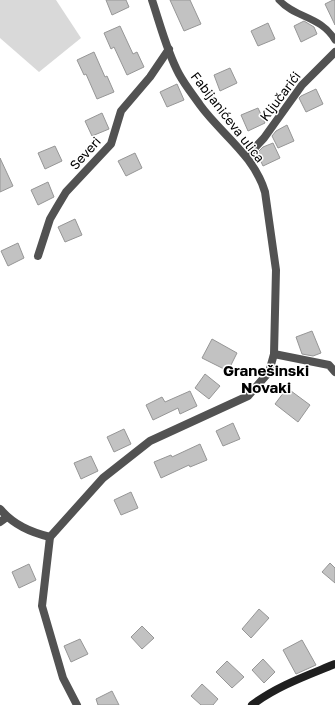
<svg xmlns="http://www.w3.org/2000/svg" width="335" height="705" font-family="'Golos Text',sans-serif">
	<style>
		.green { fill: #d9d9d9 }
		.building { fill: #c2c2c2; stroke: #969696 }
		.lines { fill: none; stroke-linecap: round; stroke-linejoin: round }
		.lane { stroke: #525252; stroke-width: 7 }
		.street { stroke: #525252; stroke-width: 8 }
		.secondary { stroke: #1f1f1f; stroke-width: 8 }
		.labels { text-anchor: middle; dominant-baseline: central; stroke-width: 3; stroke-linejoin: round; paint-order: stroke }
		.street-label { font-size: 13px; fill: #000; stroke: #fff }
		.quarter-label { font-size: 15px; font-weight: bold; fill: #000; stroke: #fff }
	</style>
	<rect width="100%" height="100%" fill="#fff"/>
	<path class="green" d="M0 0H56L81 38 39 72 0 38Z"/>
	<g class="building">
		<path d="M106 0H126L129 7 112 15Z"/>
		<path d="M170 0H190L201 24 184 31Z"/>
		<path d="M333 0H335V25L325 4Z"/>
		<path d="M304 21 314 27 317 34 301 42 294 26Z"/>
		<path d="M268 23 275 39 258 46 251 31Z"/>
		<path d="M120 26 133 54 137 52 144 67 127 75 114 47 111 49 104 33Z"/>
		<path d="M94 52 105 77 107 76 114 92 97 99 86 74 84 75 77 60Z"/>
		<path d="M230 68 237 83 220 91 214 75Z"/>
		<path d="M177 84 184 100 167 107 160 92Z"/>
		<path d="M316 89 323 104 306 112 299 98 301 96Z"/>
		<path d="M258 108 265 123 248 131 241 115Z"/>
		<path d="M102 113 109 129 92 136 85 121Z"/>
		<path d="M287 125 294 141 278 148 272 136 276 131Z"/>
		<path d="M273 143 280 158 263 166 257 153 263 147Z"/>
		<path d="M55 146 62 161 45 169 38 153Z"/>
		<path d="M135 153 142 168 126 176 118 161Z"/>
		<path d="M0 158 13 186 0 192Z"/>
		<path d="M48 182 54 197 38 205 31 190Z"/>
		<path d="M75 219 82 235 65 242 58 227Z"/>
		<path d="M18 243 24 258 8 266 1 251Z"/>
		<path d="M312 331 321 353 313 356 302 354 296 337Z"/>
		<path d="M212 339 237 353 228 371 202 358Z"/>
		<path d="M205 374 220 386 209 399 195 388Z"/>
		<path d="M287 388 310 405 298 422 275 404Z"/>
		<path d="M190 391 197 406 180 414 178 408 153 420 146 405 162 397 165 402Z"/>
		<path d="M233 423 240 439 223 446 216 431Z"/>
		<path d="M124 429 131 444 114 452 107 437Z"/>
		<path d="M200 444 207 460 190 467 189 465 161 478 154 462 171 455 172 457Z"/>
		<path d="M91 456 98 471 81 479 74 463Z"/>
		<path d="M131 492 138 508 121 515 114 500Z"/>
		<path d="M330 563 335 568V583L322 572Z"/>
		<path d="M29 564 36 580 19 588 12 572Z"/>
		<path d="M259 609 269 618 251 638 242 629Z"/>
		<path d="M142 626 154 638 142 649 131 637Z"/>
		<path d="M80 639 88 654 71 662 64 646Z"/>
		<path d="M302 640 316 665 296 674 283 650Z"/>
		<path d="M263 659 275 672 264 683 252 670Z"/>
		<path d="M227 661 244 677 232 688 216 672Z"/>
		<path d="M202 684 218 699 213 705H201L191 696Z"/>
		<path d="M112 691 119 705H98L96 699Z"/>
	</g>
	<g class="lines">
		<path class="lane" d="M279 0C295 18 321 16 335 40"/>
		<g class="street">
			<path d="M247 156 264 138 302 85 335 52"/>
			<path d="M38 256 50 219 57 207 66 192 111 144 121 111 150 77 169 49"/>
			<path d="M274 354 329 365 335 372"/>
			<path d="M0 509C14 525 30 532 50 537"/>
			<path d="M0 522 7 517"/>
			<path d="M77 705 63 678 42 606 50 537 103 478 150 441 248 396 269 372 274 354 276 270 265 192C254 155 221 134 200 105 193 95 185 85 179 74 167 52 160 24 152 0"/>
		</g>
		<path class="secondary" d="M252 705C277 686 306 676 335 664"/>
	</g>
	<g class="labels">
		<g class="street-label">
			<text transform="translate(280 96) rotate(-53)">Ključarići</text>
			<text transform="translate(228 117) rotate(52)">Fabijanićeva ulica</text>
			<text transform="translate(85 153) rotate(-48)">Severi</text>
		</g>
		<g class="quarter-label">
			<text x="266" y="370">Granešinski<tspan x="266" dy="17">Novaki</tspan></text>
		</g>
	</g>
</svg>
